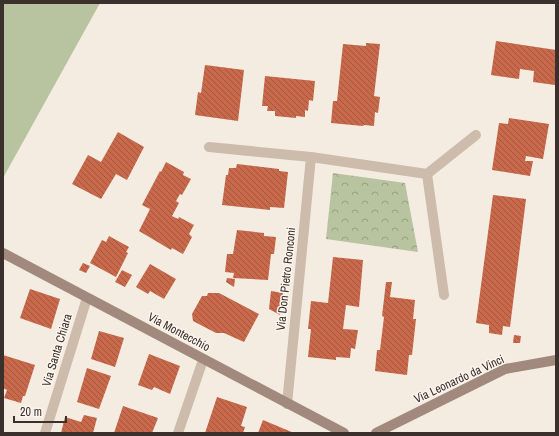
<svg xmlns="http://www.w3.org/2000/svg" width="559" height="436" font-family="'Archivo Narrow',sans-serif">
	<style>
		.park { fill: url(#park-crowns) }
		.pitch { fill: #b8c4a0 }
		.building { fill: url(#building-back-hatch) }
		.lines { fill: none; stroke-linecap: round; stroke-linejoin: round }
		.street { stroke: #cdbbac; stroke-width: 10 }
		.secondary { stroke: #a18a7d; stroke-width: 10 }
		.labels { text-anchor: middle; dominant-baseline: central; stroke-width: 3; stroke-linejoin: round; paint-order: stroke }
		.street-label { font-size: 12px; fill: #3b302b; stroke: #fbf5ee }
	</style>
	<defs>
		<pattern id="park-crowns" width="20" height="18" patternUnits="userSpaceOnUse"><rect width="20" height="18" fill="#b8c4a0"/><path d="M2 6a3 3 0 1 1 6 0M12 15a3 3 0 1 1 6 0" fill="none" stroke="#97a083"/></pattern>
		<pattern id="building-back-hatch" width="6" height="6" patternUnits="userSpaceOnUse"><rect width="6" height="6" fill="#c8694b"/><path d="M-1 5l2 2M0 0l6 6M5-1l2 2" fill="none" stroke="#a4573f"/></pattern>
	</defs>
	<rect width="100%" height="100%" fill="#f4ebe1"/>
	<path class="park" d="M333 173 405 183 418 252 326 239Z"/>
	<path class="pitch" d="M3 3H100L3 178Z"/>
	<g class="building">
		<path d="M496 41 556 50V74L555 85 533 82 534 71 520 69 519 79 491 75Z"/>
		<path d="M366 43 380 44 374 96 380 97 378 113 375 112 374 126 364 125 363 126 331 123 333 101H337L343 44 366 46Z"/>
		<path d="M205 65 244 70 238 121 195 115 198 92 201 93Z"/>
		<path d="M265 76 315 81 313 101 309 100 308 111 305 110V117L296 116V118L275 116V111H267L268 106H262Z"/>
		<path d="M509 118 549 124 543 159 526 156 525 161H533L530 176 492 170 499 123 508 124Z"/>
		<path d="M118 132 144 147 127 180 116 174 101 199 72 184 88 155 101 162Z"/>
		<path d="M166 162 184 172 183 175 191 179 182 195 180 194 176 201 179 203 172 216 178 219 179 217 194 225 189 234 192 237 183 254 172 248 171 250 139 231 150 209 142 205 160 171 161 172Z"/>
		<path d="M237 164 279 169V171L288 172 284 208 270 207V210L222 205 226 175H228L229 168H236Z"/>
		<path d="M493 195 526 199 510 327 503 326 502 335 489 333V325L476 323Z"/>
		<path d="M237 230 264 233V236L276 237 274 254H271L268 280 233 278 234 273 225 272 227 254H233Z"/>
		<path d="M109 236 129 247 126 252 128 253 116 277 90 263 102 240 106 242Z"/>
		<path d="M333 257 363 260 359 307 346 305 343 329 358 330 355 349 351 348 350 358 336 357V360L308 357 311 329H308L311 301 328 303Z"/>
		<path d="M83 263 90 266 86 273 79 270Z"/>
		<path d="M150 264 176 279 164 299 150 291 148 294 136 287Z"/>
		<path d="M122 270 132 275 125 287 115 282Z"/>
		<path d="M227 278 235 279 234 287 226 282Z"/>
		<path d="M386 282H392L390 297 415 300 413 319H416L412 355H409L407 375 375 371 377 350H380L384 317 382 316Z"/>
		<path d="M30 289 60 299 51 329 20 318Z"/>
		<path d="M271 291 283 293 280 315 269 309Z"/>
		<path d="M208 293H219L259 314 244 342 224 333H216L193 321 192 314 202 296H207Z"/>
		<path d="M99 331 124 338 115 367 91 359Z"/>
		<path d="M514 335 521 336 520 343H513Z"/>
		<path d="M149 354 180 366 170 394 154 387 152 390 138 385Z"/>
		<path d="M3 355 35 365 25 396H23L21 403 4 398 7 390 3 388Z"/>
		<path d="M87 368 111 376 99 409 77 402Z"/>
		<path d="M217 397 247 407 241 426 245 427 243 433H205Z"/>
		<path d="M123 406 158 418 152 433H114Z"/>
		<path d="M84 415 97 418 93 433H61L65 417 81 422Z"/>
		<path d="M263 420 294 433H258Z"/>
	</g>
	<g class="lines">
		<g class="street">
			<path d="M209 147 311 157 287 404"/>
			<path d="M311 157 427 174 476 135"/>
			<path d="M427 174 444 295"/>
			<path d="M45 433 87 298"/>
			<path d="M178 433 203 360"/>
		</g>
		<g class="secondary">
			<path d="M3 253 344 433"/>
			<path d="M376 433 505 369 556 360"/>
		</g>
	</g>
	<g class="labels">
		<g class="street-label">
			<text transform="translate(286 279) rotate(-84)">Via Don Pietro Ronconi</text>
			<text transform="translate(179 332) rotate(28)">Via Montecchio</text>
			<text transform="translate(57 350) rotate(-73)">Via Santa Chiara</text>
			<text transform="translate(459 379) rotate(-25)">Via Leonardo da Vinci</text>
		</g>
	</g>
	<rect width="559" height="436" fill="none" stroke="#3b302b" stroke-width="8"/>
	<path d="M14 416v6h52v-6" fill="none" stroke="#3b302b" stroke-width="2"/>
	<text x="20" y="416" font-size="12" fill="#3b302b" stroke="#fbf5ee" stroke-width="3" paint-order="stroke">20 m</text>
</svg>
